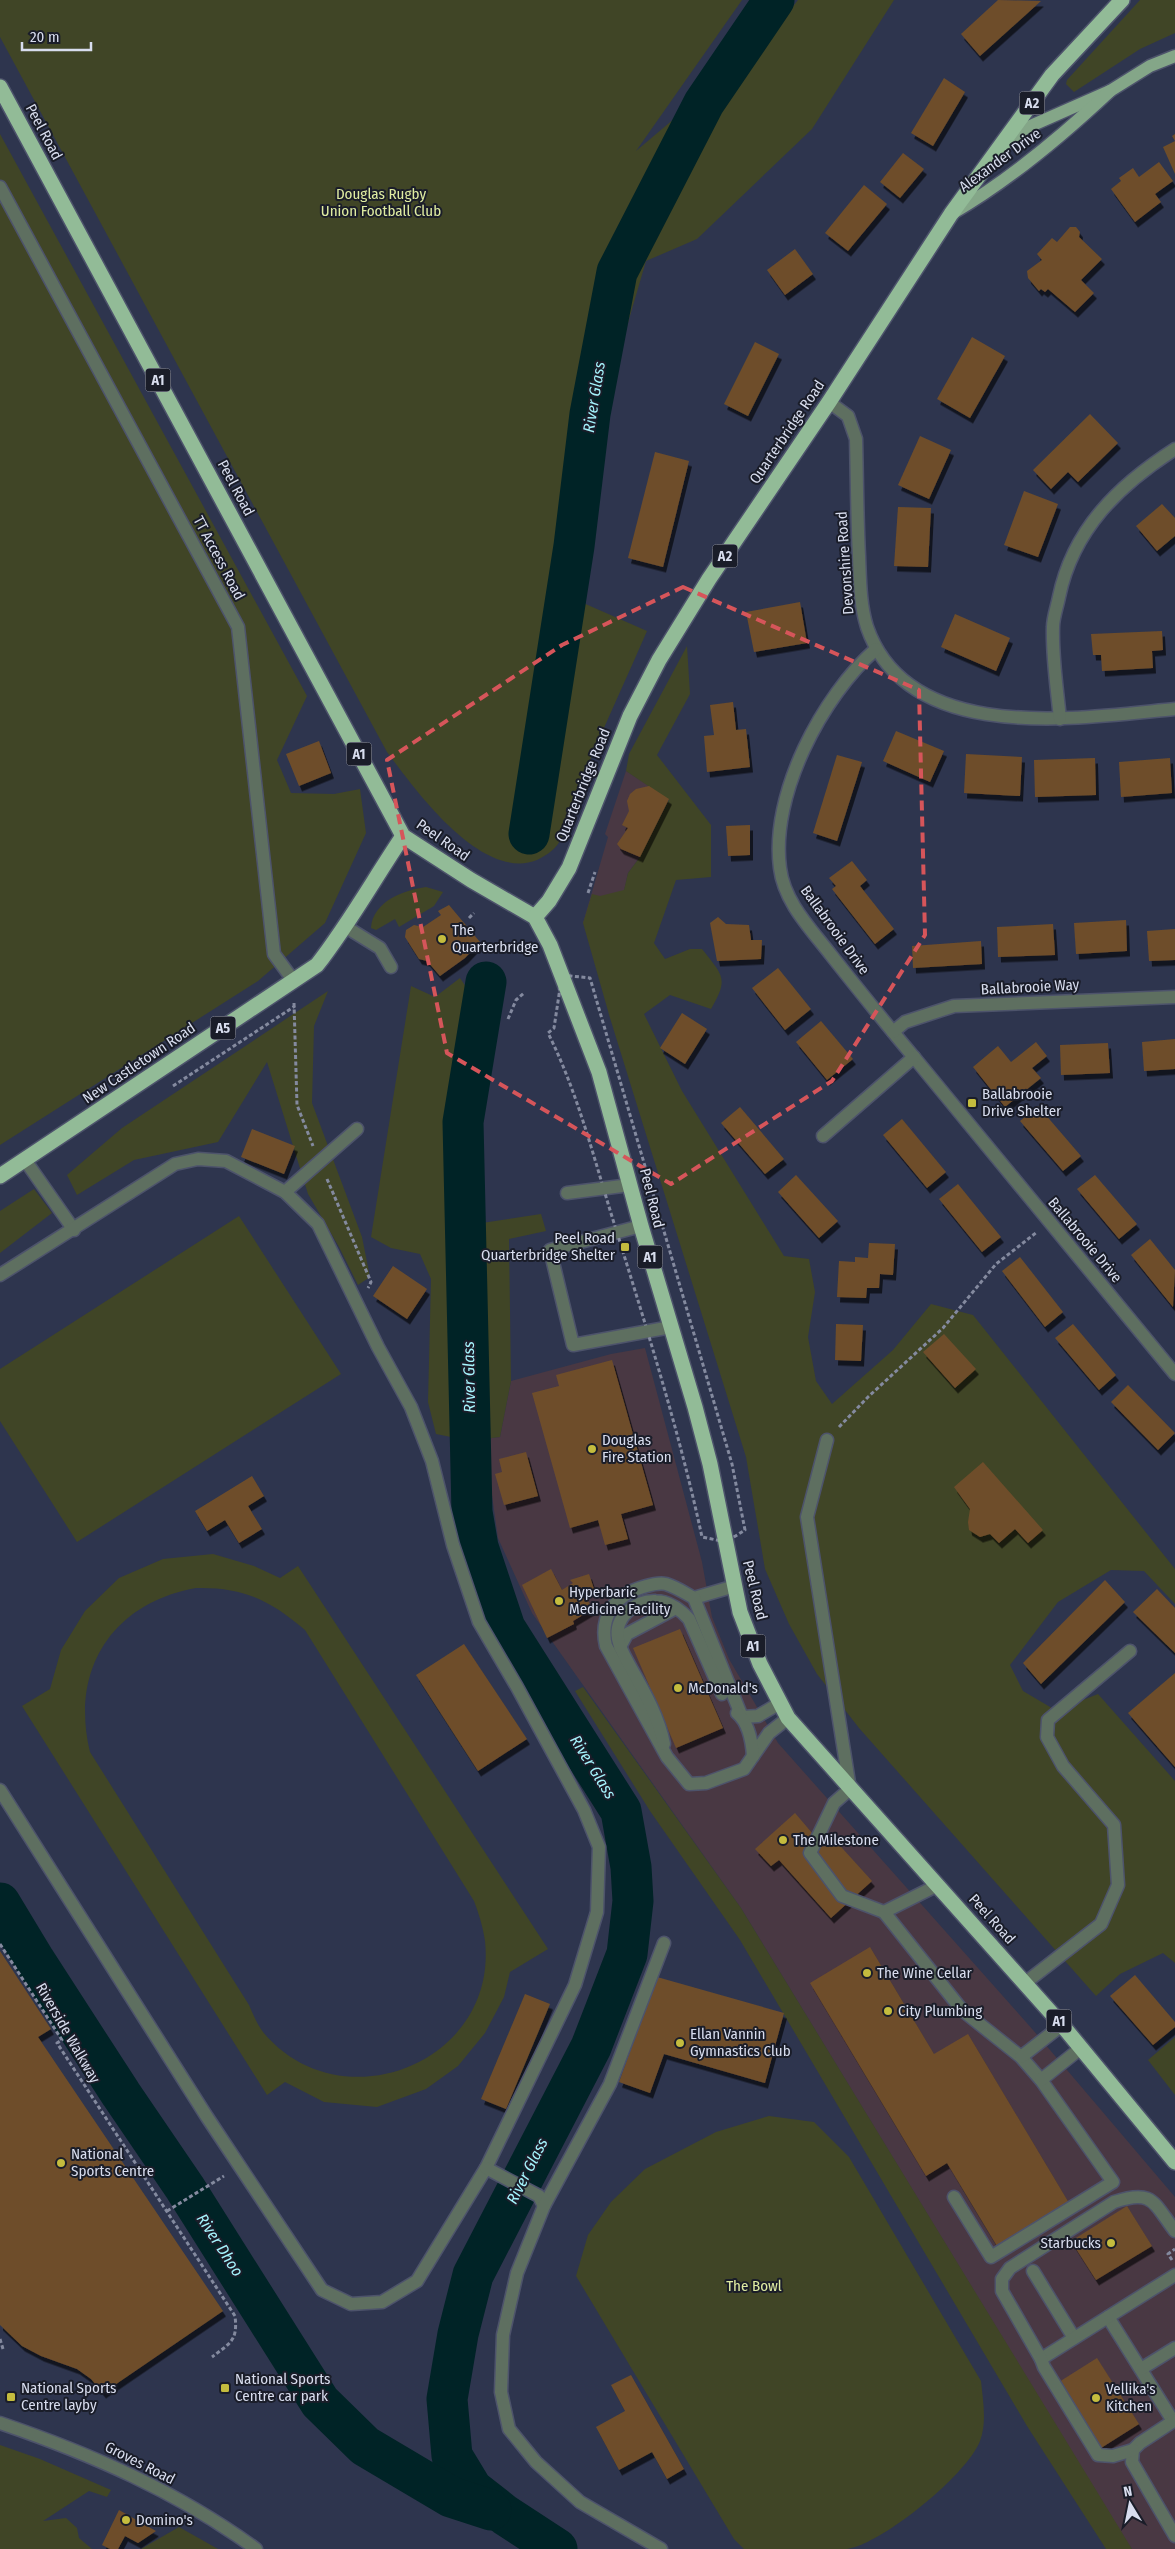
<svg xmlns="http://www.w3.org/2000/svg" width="1175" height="2549" font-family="'Fira Sans Condensed',sans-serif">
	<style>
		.commercial { fill: #493843 }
		.green { fill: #404526; fill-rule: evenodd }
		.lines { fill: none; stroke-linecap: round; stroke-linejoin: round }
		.river { stroke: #002326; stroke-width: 41 }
		.building { fill: #6e4d2a; filter: url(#shadow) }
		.minor-casing { stroke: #4d536b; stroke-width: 15 }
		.major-casing { stroke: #4d536b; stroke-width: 15 }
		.highway-casing { stroke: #4d536b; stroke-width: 18 }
		.path { stroke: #848a9f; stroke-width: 3; stroke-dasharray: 4 2.5; stroke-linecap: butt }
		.minor { stroke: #5e6f60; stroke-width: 12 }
		.major { stroke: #84a688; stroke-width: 12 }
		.highway { stroke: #92bb97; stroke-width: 15 }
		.marked { fill: none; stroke: #d6555a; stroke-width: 4; stroke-dasharray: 10 6; stroke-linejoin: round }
		.poi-dot { fill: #c4bc3e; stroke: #1a1d29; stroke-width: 2 }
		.labels { text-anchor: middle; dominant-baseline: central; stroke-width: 4; stroke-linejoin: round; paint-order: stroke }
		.shield { fill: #1a1d29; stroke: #9fa3b3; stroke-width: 1 }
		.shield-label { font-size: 14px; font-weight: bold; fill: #d8ddee }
		.street-label { font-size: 15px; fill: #d8ddee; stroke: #1a1d29 }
		.park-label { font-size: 15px; fill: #dfeca1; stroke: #1a1d29 }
		.poi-label { font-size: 15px; fill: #d8ddee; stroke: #1a1d29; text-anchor: start }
		.water-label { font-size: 16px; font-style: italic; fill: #a5f4fd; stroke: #1a1d29 }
	</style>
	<defs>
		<filter id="shadow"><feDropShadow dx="3" dy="5.5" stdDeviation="0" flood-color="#0009"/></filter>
	</defs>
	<rect width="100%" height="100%" fill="#2e354e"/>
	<g class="commercial">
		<path d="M626 771 669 799 640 857 628 873 617 922 583 923 608 837 605 834Z"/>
		<path d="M645 1348 702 1562 712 1617 729 1659 778 1743 1033 2030 1175 2197V2549H1132L1127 2542 741 1908 532 1613 498 1538 484 1439 500 1437 511 1381 611 1354Z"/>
	</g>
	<g class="green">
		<path d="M0 0H742L636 151 766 41 798 0H894L812 129 697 239 646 261 563 546 581 602 647 631C626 680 603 728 583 777 574 799 572 824 558 844 553 851 545 856 537 860 482 882 416 791 387 752L0 37Z"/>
		<path d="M1140 0H1175V33L1140 49 1074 92 1066 84 1067 80Z"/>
		<path d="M0 134 307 696 277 760 291 793 334 794 360 789 366 833 325 923 258 981 0 1145Z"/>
		<path d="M687 646 690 694 657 755 711 825V877L676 880 654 943 665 959 690 949H702C723 976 729 978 711 1009L670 995 644 1014 682 1091 784 1256 809 1259 815 1292 808 1337 816 1381 832 1404 893 1350 931 1304 973 1315 1175 1569V1604L1144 1571 1111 1570 1058 1602 1010 1665 1023 1691 1062 1714 1078 1702 1098 1694 1175 1781V1963L1163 1953 1120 1974 1096 1996 859 1728 817 1674 789 1624 765 1569 746 1457 610 1018 583 923 592 894 600 896 624 890 628 873 640 857 669 800 626 771 629 754Z"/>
		<path d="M426 887 443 892 434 906 399 927 395 919 376 930 371 928C373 901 404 890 426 887Z"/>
		<path d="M460 978 474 999 451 1127V1437L436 1434 428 1402 431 1279 420 1254 391 1248 371 1237 411 986 435 997Z"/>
		<path d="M328 991 314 1026 312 1103 362 1237 370 1277 358 1285 339 1247 308 1194 267 1062 218 1142 134 1160 77 1195 67 1175 122 1128Z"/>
		<path d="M34 1189 52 1213 0 1253V1211Z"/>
		<path d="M541 1214 546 1231 509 1239 511 1381 500 1437 484 1439 482 1223Z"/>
		<path d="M239 1216 341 1374 77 1542 0 1421V1369Z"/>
		<path d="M213 1554 254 1566 280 1578 298 1566 548 1949 510 1972 504 1997 485 2033 458 2066 426 2089 377 2107 324 2102 285 2082 267 2095 22 1706 50 1689 61 1650 85 1611 119 1578 163 1559ZM196 1588C243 1587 270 1600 305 1630L474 1901C479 1914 483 1927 485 1941 498 2063 340 2125 263 2032 257 2024 253 2014 249 2005L90 1752C70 1670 112 1603 196 1588Z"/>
		<path d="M583 1687 741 1908 1132 2549H1106L1027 2426 740 1940 650 1811 575 1691Z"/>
		<path d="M1175 2037V2095L1148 2060Z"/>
		<path d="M769 2116 814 2122 849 2157 981 2381C983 2401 987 2422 980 2441 967 2475 882 2544 847 2549 817 2549 775 2549 744 2549L734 2539 576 2276 588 2235 611 2202 645 2169 716 2132Z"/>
		<path d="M0 2445 40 2459 111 2490 107 2497 89 2491 43 2521 66 2518 77 2528 79 2538 92 2549H0Z"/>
		<path d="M179 2527 218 2549H141Z"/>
	</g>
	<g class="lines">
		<g class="river">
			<path d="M529 834 574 546 590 414 617 272 704 103 774 0"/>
			<path d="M486 982 463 1122 472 1512 478 1547 505 1628 621 1811 631 1867 633 1901 627 1954 591 2047 473 2275 458 2334 447 2399 452 2456 472 2489 505 2515 557 2549"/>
			<path d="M0 1903 35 1961 121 2094 185 2188 320 2402 365 2446 451 2497 491 2510"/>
		</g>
	</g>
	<g class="building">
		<path d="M998 0 1041 1 980 56 961 34Z"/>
		<path d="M944 78 965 92 933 146 911 133Z"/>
		<path d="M1175 134V174L1163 147 1175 141 1172 136Z"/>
		<path d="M903 153 924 169 900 198 880 182Z"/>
		<path d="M1159 162 1173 181 1155 194 1161 202 1135 222 1111 189 1121 181 1119 178 1133 168 1139 177Z"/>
		<path d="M864 185 887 204 848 251 825 233Z"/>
		<path d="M1070 227H1076L1080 232 1079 237 1102 259 1081 280 1094 293 1075 312 1048 289 1045 292 1041 289 1039 291 1028 278 1027 271 1042 260 1037 254 1052 238 1057 242Z"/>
		<path d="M795 249 813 274 785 295 767 270Z"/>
		<path d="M972 337 1005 356 970 418 937 399Z"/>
		<path d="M755 342 779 354 748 416 724 404Z"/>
		<path d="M1090 414 1118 443 1078 482 1068 472 1051 489 1033 470Z"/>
		<path d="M920 436 951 450 929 499 898 485Z"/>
		<path d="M655 452 689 461 663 567 628 558Z"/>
		<path d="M1024 491 1058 504 1038 557 1004 545Z"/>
		<path d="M1162 504 1175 518V536L1157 551 1136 526Z"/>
		<path d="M898 507 931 508 928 567 894 566Z"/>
		<path d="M800 602 807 643 754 652 746 612Z"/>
		<path d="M955 614 1010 638 996 671 941 647Z"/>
		<path d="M1162 631 1163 650 1152 651 1153 668 1102 671 1101 655H1093L1091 634Z"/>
		<path d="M733 702 736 730 746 729 750 767 707 772 704 736 714 735 710 705Z"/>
		<path d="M896 731 944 751 930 782 883 761Z"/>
		<path d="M319 741 331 773 299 786 286 754Z"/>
		<path d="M966 754 1022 757 1020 796 964 793Z"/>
		<path d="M837 755 862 762 837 841 813 833Z"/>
		<path d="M1095 758 1096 795 1035 797 1034 760Z"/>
		<path d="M1170 758 1172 793 1121 797 1119 762Z"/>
		<path d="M649 786 669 799 640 857 621 849 617 844 628 828 622 825 629 811 627 801 630 794 636 789Z"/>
		<path d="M750 825V855L728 856 726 826Z"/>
		<path d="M852 861 867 880 860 886 894 929 875 944 832 889 836 886 829 878Z"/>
		<path d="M449 905 480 942 465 958 440 976 427 961 419 959 405 937 406 930 414 925 423 927 441 915 438 911Z"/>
		<path d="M718 917 726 924 749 925 751 940H762L761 959 717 961 710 923Z"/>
		<path d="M1126 920 1127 951 1076 954 1074 923Z"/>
		<path d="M1053 924 1055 955 998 957 997 927Z"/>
		<path d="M1175 929V960L1149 961 1147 931Z"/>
		<path d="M981 941 982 964 913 968 912 946Z"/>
		<path d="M778 968 811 1009 785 1030 752 988Z"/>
		<path d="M682 1013 707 1029 685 1064 660 1048Z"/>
		<path d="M821 1021 853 1059 827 1080 796 1042Z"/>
		<path d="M1175 1039V1069L1144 1071 1142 1042Z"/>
		<path d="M1036 1042 1047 1056 1032 1068 1041 1078 1005 1107 973 1067 998 1046 1011 1062Z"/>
		<path d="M1108 1043 1110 1073 1061 1075 1060 1045Z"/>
		<path d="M1038 1106 1081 1156 1063 1171 1020 1121Z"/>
		<path d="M740 1107 784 1159 765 1174 721 1123Z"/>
		<path d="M902 1119 946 1172 927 1188 883 1135Z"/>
		<path d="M252 1129 295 1146 284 1174 241 1157Z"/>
		<path d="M796 1175 838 1221 819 1238 778 1192Z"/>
		<path d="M1095 1175 1137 1224 1119 1239 1077 1189Z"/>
		<path d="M958 1184 1001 1237 982 1252 939 1199Z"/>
		<path d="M1150 1239 1175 1270 1173 1307 1131 1255Z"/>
		<path d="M869 1243 895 1244 893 1275 880 1274 879 1288H867L866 1298 837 1297 839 1261 855 1262V1257L868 1258Z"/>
		<path d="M1020 1257 1063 1312 1045 1327 1002 1271Z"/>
		<path d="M393 1266 427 1289 407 1319 373 1296Z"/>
		<path d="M836 1324 863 1325 861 1361 835 1360Z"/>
		<path d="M1073 1324 1116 1375 1099 1390 1055 1338Z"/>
		<path d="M944 1334 976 1369 955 1388 923 1352Z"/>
		<path d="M612 1360 653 1505 621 1514 628 1539 605 1545 598 1520 570 1528 532 1393 559 1386 556 1375Z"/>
		<path d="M1128 1385 1175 1433 1158 1450 1111 1402Z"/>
		<path d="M526 1452 538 1496 504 1505 495 1474 502 1472 499 1459Z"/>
		<path d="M983 1462 1043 1530 1028 1543 1015 1529 999 1543 990 1534 980 1537 969 1530 968 1522 970 1509 954 1487Z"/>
		<path d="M252 1476 264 1496 248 1506 262 1529 239 1543 225 1520 207 1531 195 1511Z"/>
		<path d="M551 1569 562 1590 573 1583 570 1580 589 1574 594 1589 583 1593 593 1609 573 1621 574 1624 547 1638 522 1585Z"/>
		<path d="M1105 1580 1125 1602 1041 1684 1023 1663Z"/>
		<path d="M1157 1589 1175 1608V1653L1133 1612Z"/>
		<path d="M680 1629 723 1728 676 1748 633 1648Z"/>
		<path d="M464 1644 527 1739 478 1771 416 1675Z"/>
		<path d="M1175 1673V1767L1128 1713Z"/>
		<path d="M795 1813 824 1847 833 1838 872 1881 831 1918 779 1860 771 1866 755 1849Z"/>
		<path d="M870 1947 934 2054 968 2034 1069 2203 997 2246 947 2163 926 2176 810 1983Z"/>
		<path d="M0 1951 51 2029 38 2037 223 2311 103 2393 91 2379 77 2369 41 2356 22 2346 0 2325Z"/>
		<path d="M1135 1975 1175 2022V2027L1153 2045 1110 1996Z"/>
		<path d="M657 1977 784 2013 765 2083 664 2054 650 2093 619 2082Z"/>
		<path d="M525 1994 550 2004 506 2109 481 2099Z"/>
		<path d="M1127 2206 1152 2246 1096 2280 1071 2241Z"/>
		<path d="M1097 2358 1139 2424 1101 2448 1059 2382Z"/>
		<path d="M631 2375 684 2469 667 2479 652 2452 619 2470 596 2427 625 2411 611 2385Z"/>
		<path d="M119 2510 156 2531 138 2543 125 2536 118 2549H110L102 2545Z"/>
	</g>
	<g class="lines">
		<g class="minor-casing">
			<g id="minor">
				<path d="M0 187 238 627 274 954 293 980"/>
				<path d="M829 402 848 416 856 439C857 478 857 517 859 556 860 580 860 605 867 627 908 746 1079 718 1175 709"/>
				<path d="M876 649C822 696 770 795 780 868 784 902 811 929 831 955 858 989 885 1023 913 1056 1000 1162 1087 1268 1175 1374"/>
				<path d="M1060 719C1057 688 1052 658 1053 627 1053 618 1057 607 1059 597 1073 529 1119 485 1175 449"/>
				<path d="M346 927 380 948 391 967"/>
				<path d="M893 1032 905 1022 954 1006 1175 997"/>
				<path d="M823 1136 914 1057"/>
				<path d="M25 1160 74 1230"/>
				<path d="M285 1192 357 1129"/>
				<path d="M567 1193 630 1185"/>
				<path d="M641 1226 550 1250 573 1345 671 1327"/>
				<path d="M0 1275 175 1164 198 1159 226 1161 285 1192 318 1224 378 1347 411 1407 432 1461 453 1545 479 1622 517 1687 584 1810 599 1847 597 1912 575 1985 486 2168 417 2281 382 2302 351 2304 322 2290 207 2117 0 1790"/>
				<path d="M827 1440 807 1517 850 1789 834 1803 810 1853 842 1896 884 1912"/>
				<path d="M694 1598 735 1586"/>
				<path d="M620 1647 627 1634 676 1608"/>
				<path d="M780 1703 758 1716 742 1717 694 1598C685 1593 676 1587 666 1584 658 1582 650 1585 643 1587 615 1595 599 1617 606 1646L667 1757 689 1784 706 1783 744 1769 769 1733 788 1718"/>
				<path d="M737 1713C749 1723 752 1742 753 1756"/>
				<path d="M664 1744C659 1718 645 1693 632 1670 627 1660 620 1650 618 1639 614 1617 635 1600 656 1601 668 1601 681 1610 689 1619L722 1694"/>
				<path d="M938 1885 884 1912 962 2010 1021 2057 1041 2080 1113 2182 991 2257 954 2197"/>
				<path d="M1025 1983 1101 1924 1118 1885 1114 1825 1063 1766 1047 1737 1048 1720 1130 1651"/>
				<path d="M1021 2057 1062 2025"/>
				<path d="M1041 2080 1081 2048"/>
				<path d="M486 2168 539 2196 544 2206"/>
				<path d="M1033 2271 1074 2338"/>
				<path d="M1108 2317 1173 2421"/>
				<path d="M1041 2359 1175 2275"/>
				<path d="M1141 2369 1175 2348"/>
				<path d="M1175 2420 1140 2443 1133 2450 1132 2462 1175 2536"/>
				<path d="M0 2423C91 2454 178 2492 256 2549"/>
				<path d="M1133 2450 1113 2456 1098 2455 1044 2367 1041 2359 1002 2291V2279L1010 2268 1114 2202C1153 2189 1153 2202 1175 2231"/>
				<path d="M661 2549 580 2502 536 2462 509 2429 501 2392 503 2335 517 2273 544 2206 610 2084 664 1943"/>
			</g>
		</g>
		<g class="major-casing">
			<g id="major">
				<path d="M1005 144 1026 128 1110 91 1150 66 1175 56"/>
				<path d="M953 213C1010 180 1062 136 1110 91"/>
			</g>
		</g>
		<g class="highway-casing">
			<g id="highway">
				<path d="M0 87 403 836 471 880 535 917 550 945 599 1072 641 1226 695 1407 710 1464 740 1612 760 1664 788 1718 1062 2025 1175 2162"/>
				<path d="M535 917 549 901 569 868 630 716 659 660 709 579 829 402 951 214 1052 75 1122 0"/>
				<path d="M0 1176 317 965C349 924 374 879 403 836"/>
			</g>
		</g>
		<g class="path">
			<path d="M588 893 595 872"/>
			<path d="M469 918 474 913"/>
			<path d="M562 975 590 978 732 1464 745 1530 726 1542 702 1537C679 1430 646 1326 614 1223 594 1159 578 1093 548 1033L554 1028Z"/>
			<path d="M294 1003 297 1105 313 1146"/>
			<path d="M508 1019 516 1000 524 993"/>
			<path d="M173 1086 295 1006"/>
			<path d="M327 1179 371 1282 368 1288"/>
			<path d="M839 1427 868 1397 943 1328 996 1264 1037 1232"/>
			<path d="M0 1944 62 2040 57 2043 235 2316C238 2341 230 2343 212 2357"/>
			<path d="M167 2211 224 2176"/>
			<path d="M1172 2260 1168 2254 1175 2249"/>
			<path d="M0 2339 3 2349"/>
		</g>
		<use href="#minor" class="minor"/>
		<use href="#major" class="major"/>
		<use href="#highway" class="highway"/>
	</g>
	<path class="marked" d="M683 587 919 690 925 935 832 1081 671 1184 447 1053 387 760 562 645Z"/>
	<g class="poi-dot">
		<circle cx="442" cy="939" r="5"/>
		<rect x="967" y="1098" width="10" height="10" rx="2.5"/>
		<rect x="620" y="1242" width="10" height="10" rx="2.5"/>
		<circle cx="592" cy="1449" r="5"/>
		<circle cx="559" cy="1601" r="5"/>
		<circle cx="678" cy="1688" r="5"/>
		<circle cx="783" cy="1840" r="5"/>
		<circle cx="867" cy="1973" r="5"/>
		<circle cx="888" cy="2011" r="5"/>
		<circle cx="680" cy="2043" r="5"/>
		<circle cx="61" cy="2163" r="5"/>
		<circle cx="1111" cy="2243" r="5"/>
		<rect x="220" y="2383" width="10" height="10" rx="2.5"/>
		<rect x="6" y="2392" width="10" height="10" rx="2.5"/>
		<circle cx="1096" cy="2398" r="5"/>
		<circle cx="126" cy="2520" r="5"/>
	</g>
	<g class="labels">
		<g class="shield">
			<rect x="1019.5" y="91.5" width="25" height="23" rx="4"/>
			<rect x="145.5" y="368.5" width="25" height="23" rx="4"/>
			<rect x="712.5" y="544.5" width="25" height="23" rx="4"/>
			<rect x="346.5" y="742.5" width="25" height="23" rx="4"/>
			<rect x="210.5" y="1016.5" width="25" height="23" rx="4"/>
			<rect x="637.5" y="1245.5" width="25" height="23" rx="4"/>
			<rect x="740.5" y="1634.5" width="25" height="23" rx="4"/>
			<rect x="1046.5" y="2009.5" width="25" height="23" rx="4"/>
		</g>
		<g class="shield-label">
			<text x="1032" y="103">A2</text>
			<text x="158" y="380">A1</text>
			<text x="725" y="556">A2</text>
			<text x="359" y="754">A1</text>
			<text x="223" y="1028">A5</text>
			<text x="650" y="1257">A1</text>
			<text x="753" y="1646">A1</text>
			<text x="1059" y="2021">A1</text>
		</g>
		<g class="street-label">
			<text transform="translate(44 132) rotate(62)">Peel Road</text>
			<text transform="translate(1000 160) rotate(-36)">Alexander Drive</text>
			<text transform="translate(787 432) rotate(-56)">Quarterbridge Road</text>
			<text transform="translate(236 488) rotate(62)">Peel Road</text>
			<text transform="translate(219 558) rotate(62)">TT Access Road</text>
			<text transform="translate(845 563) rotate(-94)">Devonshire Road</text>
			<text transform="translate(583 785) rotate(-68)">Quarterbridge Road</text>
			<text transform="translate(443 840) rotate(35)">Peel Road</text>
			<text transform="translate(835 930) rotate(54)">Ballabrooie Drive</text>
			<text transform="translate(1030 987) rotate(-3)">Ballabrooie Way</text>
			<text transform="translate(139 1063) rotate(-34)">New Castletown Road</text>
			<text transform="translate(652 1198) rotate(76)">Peel Road</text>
			<text transform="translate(1085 1240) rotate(50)">Ballabrooie Drive</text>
			<text transform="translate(755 1590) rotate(76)">Peel Road</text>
			<text transform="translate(992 1919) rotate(48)">Peel Road</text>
			<text transform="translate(68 2033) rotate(60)">Riverside Walkway</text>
			<text transform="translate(140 2463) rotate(27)">Groves Road</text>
		</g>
		<g class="park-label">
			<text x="381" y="194">Douglas Rugby<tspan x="381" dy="17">Union Football Club</tspan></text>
			<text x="754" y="2286">The Bowl</text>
		</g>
		<g class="poi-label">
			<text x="452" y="930">The<tspan x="452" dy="17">Quarterbridge</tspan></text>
			<text x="982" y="1094">Ballabrooie<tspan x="982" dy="17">Drive Shelter</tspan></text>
			<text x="615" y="1238" text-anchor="end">Peel Road<tspan x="615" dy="17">Quarterbridge Shelter</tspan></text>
			<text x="602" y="1440">Douglas<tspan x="602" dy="17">Fire Station</tspan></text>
			<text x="569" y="1592">Hyperbaric<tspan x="569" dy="17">Medicine Facility</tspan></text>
			<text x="688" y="1688">McDonald's</text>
			<text x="793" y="1840">The Milestone</text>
			<text x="877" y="1973">The Wine Cellar</text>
			<text x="898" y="2011">City Plumbing</text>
			<text x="690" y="2034">Ellan Vannin<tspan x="690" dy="17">Gymnastics Club</tspan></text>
			<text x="71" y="2154">National<tspan x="71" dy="17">Sports Centre</tspan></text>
			<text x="1101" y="2243" text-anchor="end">Starbucks</text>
			<text x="235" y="2379">National Sports<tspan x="235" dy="17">Centre car park</tspan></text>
			<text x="21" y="2388">National Sports<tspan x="21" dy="17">Centre layby</tspan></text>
			<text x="1106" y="2389">Vellika's<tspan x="1106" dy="17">Kitchen</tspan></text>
			<text x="136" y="2520">Domino's</text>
		</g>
		<g class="water-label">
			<text transform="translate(594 397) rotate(-81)">River Glass</text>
			<text transform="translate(469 1377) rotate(-91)">River Glass</text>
			<text transform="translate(593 1767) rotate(58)">River Glass</text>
			<text transform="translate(527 2171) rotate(-63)">River Glass</text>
			<text transform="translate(220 2245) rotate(57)">River Dhoo</text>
		</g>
	</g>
	<g transform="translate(1130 2504) rotate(350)" stroke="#1a1d29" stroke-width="4" paint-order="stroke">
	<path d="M0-4L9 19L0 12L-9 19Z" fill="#d8ddee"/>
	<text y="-8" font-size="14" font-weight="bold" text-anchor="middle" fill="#d8ddee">N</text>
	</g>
	<path d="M22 42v8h69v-8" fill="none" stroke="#d8ddee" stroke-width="2.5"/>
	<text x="30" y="42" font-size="15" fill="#d8ddee" stroke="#1a1d29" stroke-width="4" paint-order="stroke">20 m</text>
</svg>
